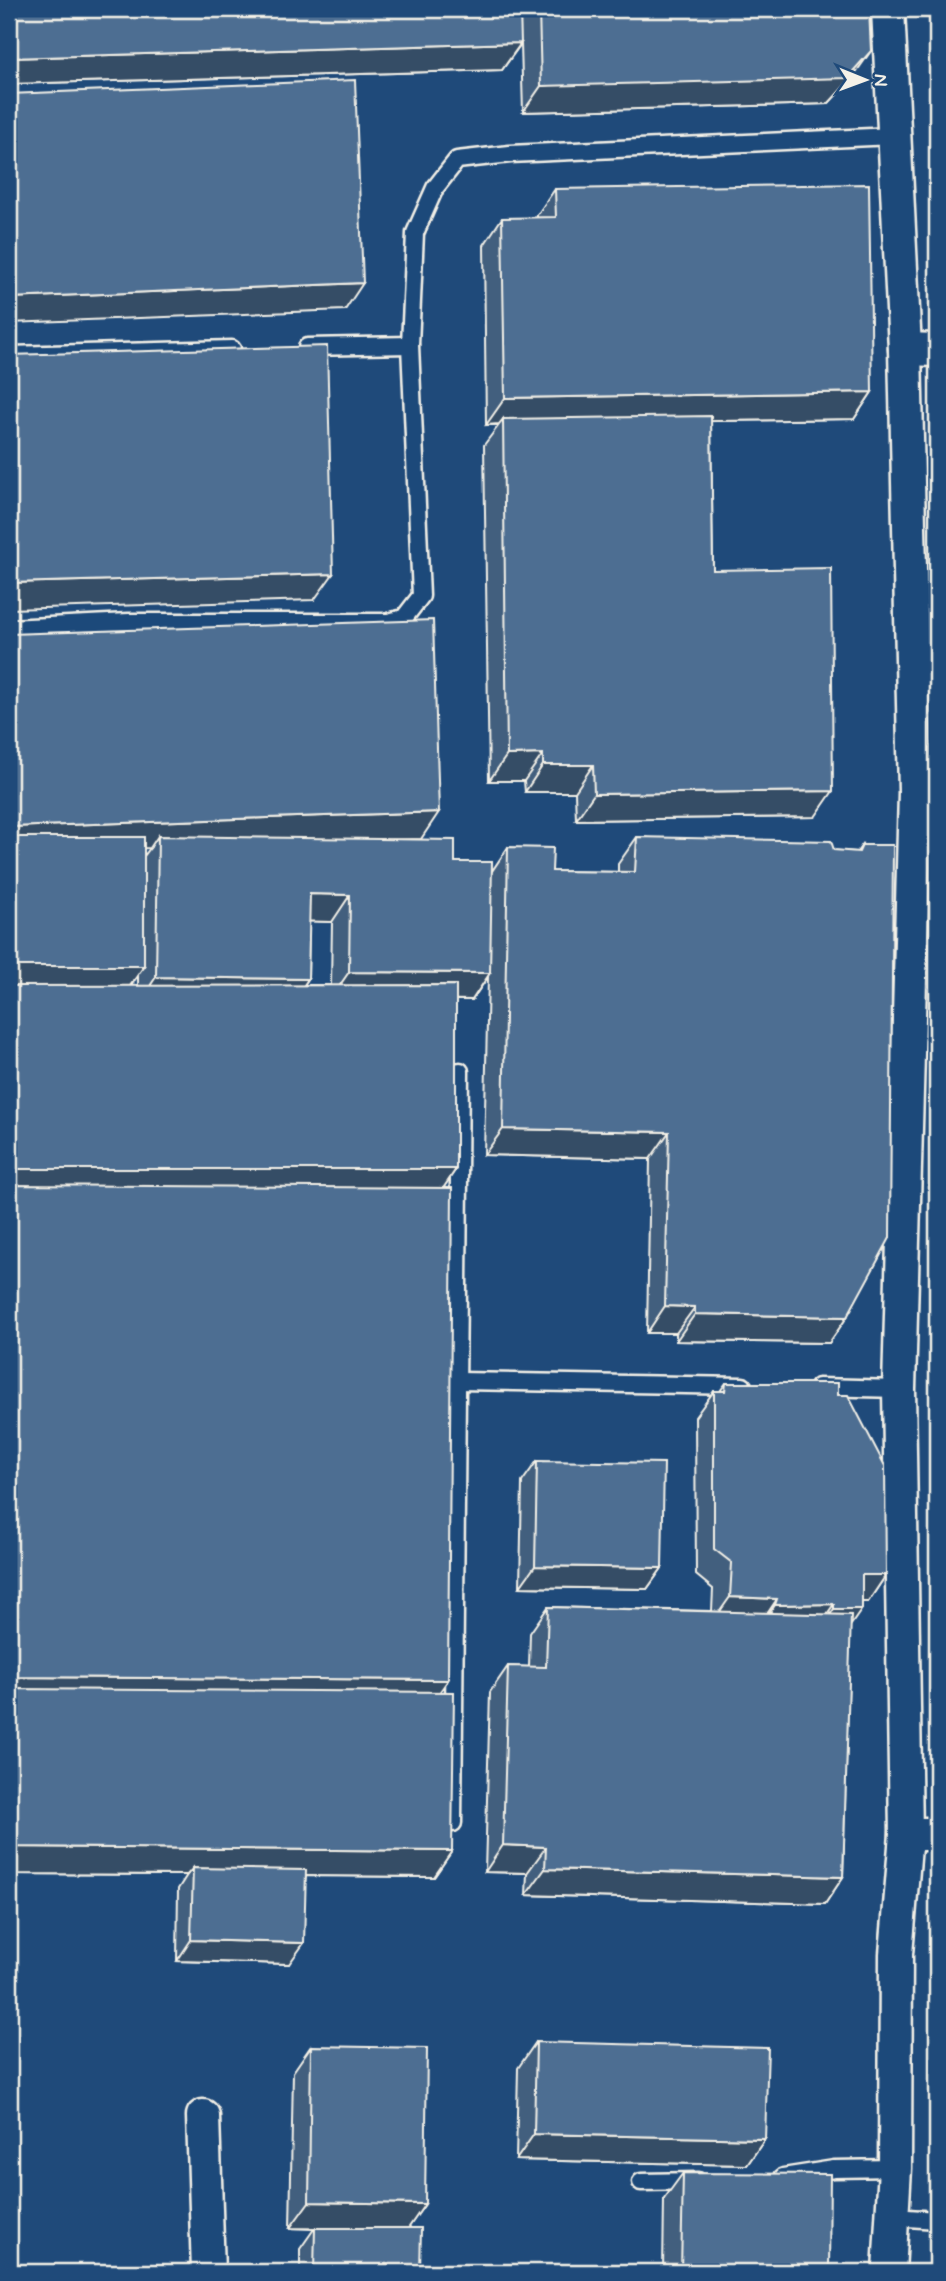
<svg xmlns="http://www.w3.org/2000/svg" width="946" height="2281" font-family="Mynerve,sans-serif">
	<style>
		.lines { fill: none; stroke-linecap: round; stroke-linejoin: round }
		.service-casing { stroke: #f4f1e8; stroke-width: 21 }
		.minor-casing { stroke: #f4f1e8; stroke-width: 37 }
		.service { stroke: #1f4a7a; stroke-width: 16 }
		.minor { stroke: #1f4a7a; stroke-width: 32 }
		.wall { fill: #425f7e; stroke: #f4f1e8; stroke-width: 2; fill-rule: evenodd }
		.shaded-wall { fill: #364d66; stroke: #f4f1e8; stroke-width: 2 }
		.building { fill: #4d6e92; stroke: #f4f1e8; stroke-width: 2 }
	</style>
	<rect width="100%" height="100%" fill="#1f4a7a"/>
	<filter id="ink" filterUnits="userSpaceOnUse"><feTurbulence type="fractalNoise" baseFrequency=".0143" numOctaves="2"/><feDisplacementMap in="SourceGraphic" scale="14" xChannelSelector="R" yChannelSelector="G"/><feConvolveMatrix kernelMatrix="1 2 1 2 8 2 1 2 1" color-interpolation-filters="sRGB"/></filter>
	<g filter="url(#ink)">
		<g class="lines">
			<g class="service-casing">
				<g id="service">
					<path d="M307 347 410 345"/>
					<path d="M9 355 232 349"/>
					<path d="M9 628 129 622H388L404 618 421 596 410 345 415 233 435 188 457 160 510 154 893 136"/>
					<path d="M458 1381 743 1386"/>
					<path d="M818 1387 899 1389"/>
					<path d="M453 1823 460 1071"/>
					<path d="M783 2177 834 2169 895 2168"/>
					<path d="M641 2182 698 2181"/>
					<path d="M893 2217 937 2220"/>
				</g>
			</g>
			<g class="minor-casing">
				<g id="minor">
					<path d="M888 9 905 349 915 792 899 1389 906 1834 896 1954 895 2168 889 2272"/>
					<path d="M905 349 937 350"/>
					<path d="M906 1834H937"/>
					<path d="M203 2116 208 2272"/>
				</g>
			</g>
			<use href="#service" class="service"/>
			<use href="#minor" class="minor"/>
		</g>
		<g class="wall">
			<path d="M9 9H869L852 78 828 104 523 112 521 44 502 70 9 84Z"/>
			<path d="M555 189 872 392 854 419 711 421 713 570 815 817 576 820 575 792H525L524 781H489L484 445 499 425H486L484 245 502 218H537V215Z"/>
			<path d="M9 634 421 839 397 840 455 862 492 871 508 847 552 871 618 872V864L637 837 857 852 862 845 847 1317 829 1343 676 1341V1333H647L650 1159 484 1155 488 977 472 1000H456V1169L443 1188 448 1680 440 1692 452 1851 434 1877 306 1876 289 1964 177 1961 178 1889 187 1875 9 1874ZM144 848H150L144 856ZM309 921 332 922 331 985H304L308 979ZM138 975V986H131Z"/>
			<path d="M726 1383 838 1395 886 1575 868 1602H862L850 1626 843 1877 825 1904 526 1895 527 1873 485 1872 490 1692 508 1666 529 1667 530 1633 548 1607 712 1611 713 1589 696 1575 695 1417 714 1391H720Z"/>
			<path d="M537 1461 662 1568 647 1589 520 1587 522 1482Z"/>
			<path d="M536 2042 765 2139 747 2165 516 2160 518 2068Z"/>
			<path d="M311 2046 425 2204 408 2228 420 2272H300V2249L314 2229 290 2228 293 2072Z"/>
			<path d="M683 2173 829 2272H663L664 2199Z"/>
		</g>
		<g class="shaded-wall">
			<path d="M521 43 502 70 9 84V58Z"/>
			<path d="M871 51 852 78 828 104 523 112 541 86Z"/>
			<path d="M363 283 345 310 9 323V298Z"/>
			<path d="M872 392 854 419 503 424V419L499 424 486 425 505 398Z"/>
			<path d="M333 574 314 600 9 609V583Z"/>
			<path d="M543 754 524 781H489L507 755Z"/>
			<path d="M543 765H593L575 792H525Z"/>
			<path d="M833 791 815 817 576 820 594 794Z"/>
			<path d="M439 812 421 839 158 847V836L150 848 9 852V827Z"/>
			<path d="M310 894 350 895 332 922 291 921Z"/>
			<path d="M9 966H144L125 993H9Z"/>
			<path d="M349 972 490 973 472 1000 331 998Z"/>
			<path d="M156 977 308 979 290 1006 138 1004Z"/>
			<path d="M503 1129 669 1132 650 1159 484 1155Z"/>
			<path d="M9 1169H456L438 1196H9Z"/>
			<path d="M665 1306 695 1307 676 1333H647Z"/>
			<path d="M695 1314 847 1317 829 1343 676 1341Z"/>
			<path d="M535 1566 662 1568 647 1589 520 1587Z"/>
			<path d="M862 1575H886L868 1602H843Z"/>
			<path d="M730 1597 777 1599 759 1626 711 1624Z"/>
			<path d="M834 1604 815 1631 757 1632 775 1605Z"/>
			<path d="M834 1609H862L844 1635 815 1636Z"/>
			<path d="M9 1677 448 1680 429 1707 9 1703Z"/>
			<path d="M503 1845 546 1847 527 1873 485 1872Z"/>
			<path d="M9 1847 452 1851 434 1877 193 1875V1868L187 1875 9 1874Z"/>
			<path d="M545 1869 843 1877 825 1904 526 1895Z"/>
			<path d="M191 1940 304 1943 289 1964 177 1961Z"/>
			<path d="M534 2134 765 2139 747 2165 516 2160Z"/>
			<path d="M309 2202 425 2204 407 2230 290 2228Z"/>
		</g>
		<g class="building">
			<path d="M9 9H520L521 43 9 58Z"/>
			<path d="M539 9H869L871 51 847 78 541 86Z"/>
			<path d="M355 80 363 283 9 298V94Z"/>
			<path d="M869 184 872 392 505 398 502 218 556 217 555 189Z"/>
			<path d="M327 346 333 574 9 583V355Z"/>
			<path d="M711 416 713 570 831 568 833 791 594 794 593 765H543V754L507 755 503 419Z"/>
			<path d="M433 620 439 812 9 827V634Z"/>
			<path d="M158 836 455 840V862H492L490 973 349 972 350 895 310 894 308 979 156 977Z"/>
			<rect x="9" y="837" width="135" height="129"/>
			<path d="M637 837 831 841 834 850 859 852 862 845H893L890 1238 847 1317 695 1314V1307L665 1306 669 1132 503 1129 508 847 553 848 552 871 635 872Z"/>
			<path d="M456 985V1169H9V986Z"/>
			<path d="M9 1185 452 1188 448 1680 9 1677Z"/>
			<path d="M726 1383H838V1395H848L885 1466 886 1575H862V1609H834V1604L775 1605 777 1599 730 1597 732 1563 714 1549V1391H725Z"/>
			<path d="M537 1461 664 1463 662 1568 535 1566Z"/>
			<path d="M548 1607 851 1615 843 1877 545 1869 546 1847 503 1845 508 1666 546 1667Z"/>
			<path d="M9 1689 454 1692 452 1851 9 1847Z"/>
			<path d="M193 1868 306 1870 304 1943 191 1940Z"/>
			<path d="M536 2042 768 2048 765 2139 534 2134Z"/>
			<path d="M311 2046 427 2048 425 2204 309 2202Z"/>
			<path d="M683 2173 830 2174 829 2272H681Z"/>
			<path d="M315 2228H421L420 2272H314Z"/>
		</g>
	</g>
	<rect width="946" height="2281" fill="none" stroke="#1f4a7a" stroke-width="35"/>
	<rect x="18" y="18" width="911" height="2246" fill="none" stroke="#f4f1e8" stroke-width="2.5" filter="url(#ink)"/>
	<g transform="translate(865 80) rotate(91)" stroke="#1f4a7a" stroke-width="5" paint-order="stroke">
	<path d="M0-5L12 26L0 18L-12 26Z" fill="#f4f1e8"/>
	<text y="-10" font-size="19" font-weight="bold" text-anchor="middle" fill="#f4f1e8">N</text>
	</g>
</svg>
